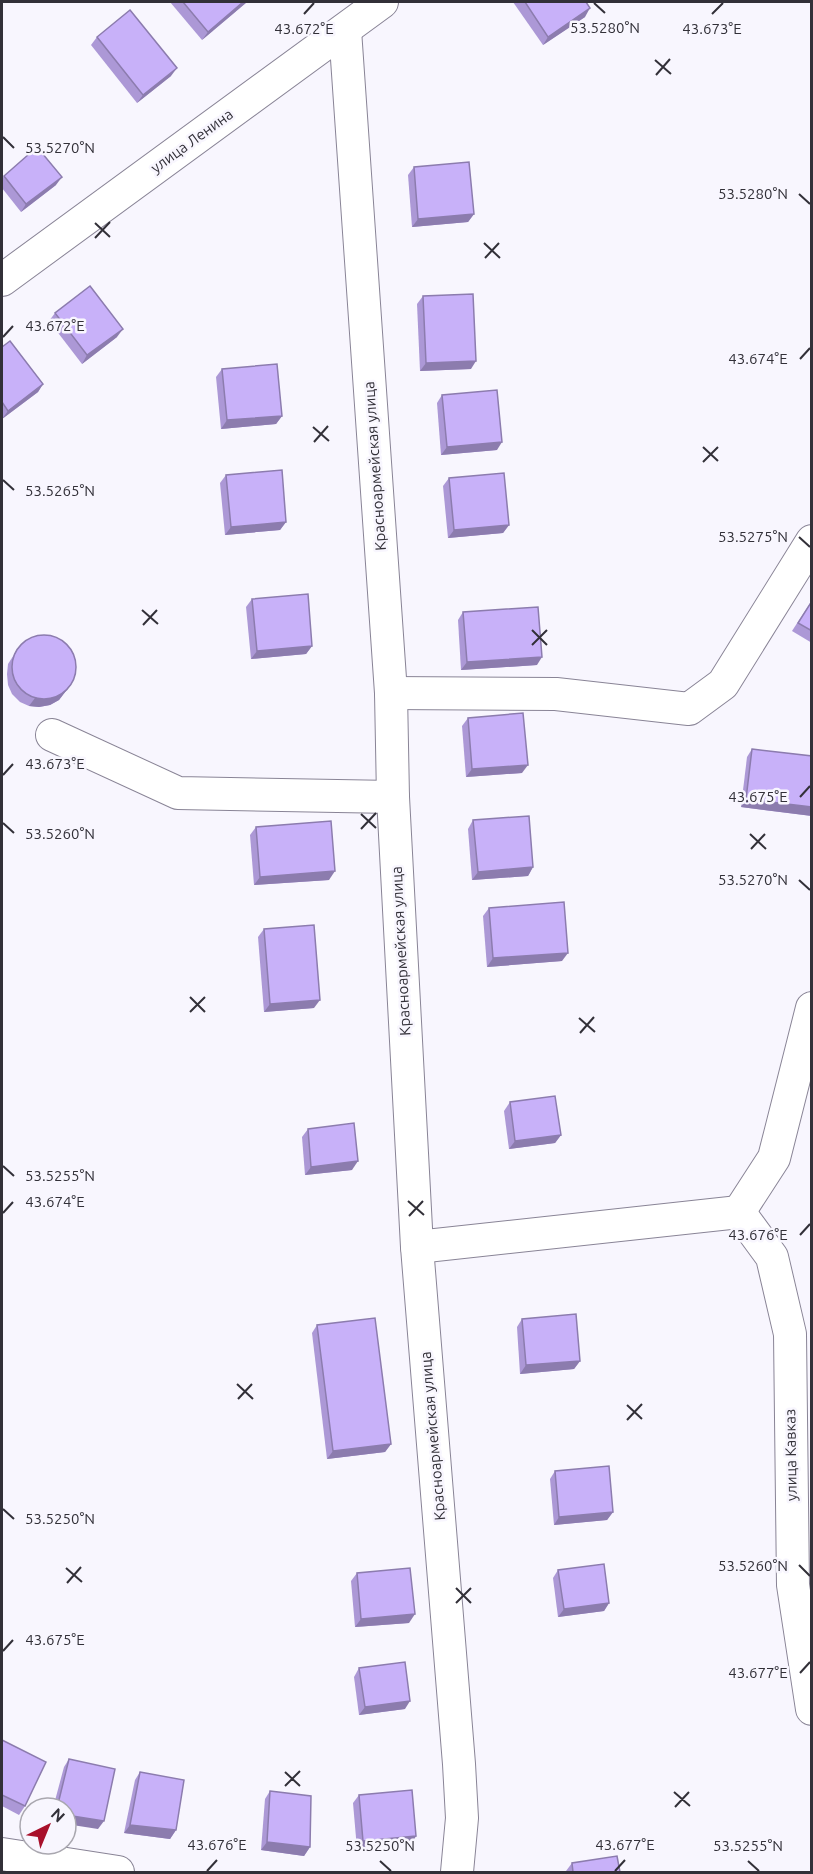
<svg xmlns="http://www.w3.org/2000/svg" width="813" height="1874" viewBox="0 0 813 1874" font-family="Ubuntu,sans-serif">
<rect width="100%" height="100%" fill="#f8f6fe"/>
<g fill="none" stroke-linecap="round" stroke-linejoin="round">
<defs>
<g id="minor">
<path d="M345 30 391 693 393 797 417 1247 459 1764 462 1818 457 1872"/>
<path d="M2 280 382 2"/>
<path d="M391 693 556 694 689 709 723 684 812 541"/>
<path d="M52 735 178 793 393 797"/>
<path d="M739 1212 774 1158 812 1008"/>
<path d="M417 1247 739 1212 772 1257 790 1334 793 1585 812 1709"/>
<path d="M2 1854 118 1872"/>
</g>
</defs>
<!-- minor casing -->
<use href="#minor" stroke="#898496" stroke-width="34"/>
<!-- minor -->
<use href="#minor" stroke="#fff" stroke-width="32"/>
</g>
<!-- wall -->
<g fill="#ac98d6">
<path d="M170 2H247L202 40Z"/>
<path d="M513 2H586L585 17 543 45Z"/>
<path d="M97 37 171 76 137 103 91 45Z"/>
<path d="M414 167 474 214 468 222 412 227 408 175Z"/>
<path d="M4 176 56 185 21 212 2 188V179Z"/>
<path d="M423 296 471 369 420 371 417 304Z"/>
<path d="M55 313 117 337 82 364 49 321Z"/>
<path d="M2 347 43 384 38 392 2 419Z"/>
<path d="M222 369 282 416 276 424 221 429 216 377Z"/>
<path d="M442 395 497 450 441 455 437 403Z"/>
<path d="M226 475 286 522 280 530 225 535 220 483Z"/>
<path d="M449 478 509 525 503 533 448 538 443 486Z"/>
<path d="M252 599 312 646 306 654 251 659 246 607Z"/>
<path d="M812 600V643L792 631Z"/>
<path d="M463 612 537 665 461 670 458 620Z"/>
<path d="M19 647 72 683 59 700 50 705 39 707 29 706 20 702 12 694 8 685 7 674 8 664Z"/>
<path d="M468 718 522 773 466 777 462 726Z"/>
<path d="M752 749 812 756V816L741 807 747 757Z"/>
<path d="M473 820 533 867 528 876 472 880 468 829Z"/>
<path d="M256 827 329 880 254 885 250 835Z"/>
<path d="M489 908 562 961 487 967 483 916Z"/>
<path d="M264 929 314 1008 264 1012 258 937Z"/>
<path d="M510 1102 561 1135 555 1143 509 1149 504 1111Z"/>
<path d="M308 1129 352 1170 305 1175 302 1137Z"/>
<path d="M522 1319 580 1361 574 1369 520 1374 517 1327Z"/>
<path d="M317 1325 391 1444 385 1452 327 1459 312 1333Z"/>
<path d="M555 1471 613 1512 607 1520 554 1525 550 1479Z"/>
<path d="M558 1570 609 1603 604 1611 558 1617 553 1578Z"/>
<path d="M357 1573 409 1623 355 1627 351 1581Z"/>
<path d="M359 1668 405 1709 359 1715 354 1677Z"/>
<path d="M2 1740 25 1806 19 1815 2 1806Z"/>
<path d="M69 1759 98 1829 66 1808H53L64 1767Z"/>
<path d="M140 1772 176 1830 170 1839 124 1833 135 1780Z"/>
<path d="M270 1791 310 1847 304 1856 261 1850 265 1799Z"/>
<path d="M359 1795 416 1836 411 1844 357 1849 353 1803Z"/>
<path d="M572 1863 620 1872H566V1871Z"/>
</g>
<!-- shaded-wall -->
<g fill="#8c7cae">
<path d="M243 2H247L202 40 208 32Z"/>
<path d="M590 8 585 17 543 45 548 37Z"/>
<path d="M177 68 171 76 137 103 143 95Z"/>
<path d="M62 177 56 185 21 212 26 204Z"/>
<path d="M474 214 468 222 412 227 418 219Z"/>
<path d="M123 329 117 337 82 364 87 355Z"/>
<path d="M476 361 471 369 420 371 426 363Z"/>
<path d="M43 384 38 392 2 419 8 411Z"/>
<path d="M282 416 276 424 221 429 227 420Z"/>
<path d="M502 442 497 450 441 455 447 447Z"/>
<path d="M286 522 280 530 225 535 231 527Z"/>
<path d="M509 525 503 533 448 538 454 530Z"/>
<path d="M312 646 306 654 251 659 257 651Z"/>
<path d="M542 657 537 665 461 670 467 662Z"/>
<path d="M72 683 59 700 50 705 39 707 29 706 35 698Z"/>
<path d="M528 765 522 773 466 777 472 769Z"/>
<path d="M746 799 812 807V816L741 807Z"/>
<path d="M533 867 528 876 472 880 478 872Z"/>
<path d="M335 871 329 880 254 885 260 877Z"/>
<path d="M568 953 562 961 487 967 493 958Z"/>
<path d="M320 1000 314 1008 264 1012 270 1004Z"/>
<path d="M561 1135 555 1143 509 1149 515 1141Z"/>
<path d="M358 1161 352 1170 305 1175 311 1167Z"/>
<path d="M580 1361 574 1369 520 1374 526 1365Z"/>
<path d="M391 1444 385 1452 327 1459 333 1451Z"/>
<path d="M613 1512 607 1520 554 1525 559 1517Z"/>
<path d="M609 1603 604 1611 558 1617 564 1609Z"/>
<path d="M415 1614 409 1623 355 1627 361 1619Z"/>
<path d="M410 1701 405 1709 359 1715 365 1707Z"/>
<path d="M66 1815 104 1821 98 1829 66 1824Z"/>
<path d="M130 1825 176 1830 170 1839 124 1833Z"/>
<path d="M416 1836 411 1844 357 1849 363 1841Z"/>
<path d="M267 1842 310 1847 304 1856 261 1850Z"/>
</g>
<!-- building -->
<g fill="#c8b1f9" stroke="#8c7cae" stroke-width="1.5">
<path d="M183 2H243L208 32Z"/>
<path d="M525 2H586L590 8 548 37Z"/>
<path d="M130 10 177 68 143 95 97 37Z"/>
<path d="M37 147 62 177 26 204 4 176Z"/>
<path d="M469 162 474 214 418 219 414 167Z"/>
<path d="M90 286 123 329 87 355 55 313Z"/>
<path d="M473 294 476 361 426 363 423 296Z"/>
<path d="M10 341 43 384 8 411 2 402V347Z"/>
<path d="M277 364 282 416 227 420 222 369Z"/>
<path d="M497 390 502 442 447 447 442 395Z"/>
<path d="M282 470 286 522 231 527 226 475Z"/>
<path d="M504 473 509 525 454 530 449 478Z"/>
<path d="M308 594 312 646 257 651 252 599Z"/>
<path d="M812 601V631L798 623Z"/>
<path d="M538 607 542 657 467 662 463 612Z"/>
<circle cx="44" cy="667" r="32"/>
<path d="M523 713 528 765 472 769 468 718Z"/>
<path d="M752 749 812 756V807L746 799Z"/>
<path d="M529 816 533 867 478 872 473 820Z"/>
<path d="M331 821 335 871 260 877 256 827Z"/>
<path d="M564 902 568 953 493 958 489 908Z"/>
<path d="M314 925 320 1000 270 1004 264 929Z"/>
<path d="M555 1096 561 1135 515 1141 510 1102Z"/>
<path d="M354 1123 358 1161 311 1167 308 1129Z"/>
<path d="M576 1314 580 1361 526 1365 522 1319Z"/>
<path d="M375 1318 391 1444 333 1451 317 1325Z"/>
<path d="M609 1466 613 1512 559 1517 555 1471Z"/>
<path d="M604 1564 609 1603 564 1609 558 1570Z"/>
<path d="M410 1568 415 1614 361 1619 357 1573Z"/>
<path d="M405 1662 410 1701 365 1707 359 1668Z"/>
<path d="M2 1740 46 1762 25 1806 2 1795Z"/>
<path d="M69 1759 115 1769 104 1821 66 1815V1808H57Z"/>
<path d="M140 1772 184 1780 176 1830 130 1825Z"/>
<path d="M412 1790 416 1836 363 1841 359 1795Z"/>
<path d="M270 1791 311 1796 310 1847 267 1842Z"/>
<path d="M617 1856 620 1872H573L572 1863Z"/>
</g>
<!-- ticks -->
<path fill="none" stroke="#323038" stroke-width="2" d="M594 3 605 13M304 14 314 3M712 14 723 3M655 60 671 74M656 75 670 59M3 137 14 148M799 194 810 204M95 223 110 237M95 238 110 222M484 243 500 258M485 258 499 243M3 337 13 326M800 359 810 348M313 427 329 441M314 442 328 426M703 447 718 461M703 462 718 447M3 480 14 490M799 537 810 547M142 610 158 624M143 625 157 610M532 630 547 645M532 645 547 630M3 775 13 764M800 797 810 786M361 814 376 828M3 823 14 833M361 829 376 813M750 834 766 849M751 849 765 834M799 880 810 890M190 997 205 1012M190 1012 205 997M579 1018 595 1032M580 1033 594 1017M3 1166 14 1176M408 1201 424 1215M3 1213 13 1202M409 1216 423 1201M800 1235 810 1224M237 1384 253 1399M238 1399 252 1384M627 1405 642 1419M627 1420 642 1404M3 1509 14 1519M799 1565 810 1576M66 1568 82 1582M67 1583 81 1567M456 1588 471 1603M456 1603 471 1588M3 1651 13 1640M800 1673 810 1662M285 1772 300 1786M285 1786 300 1771M674 1792 690 1806M675 1807 689 1792M380 1861 391 1871M748 1861 759 1871M207 1871 217 1860M615 1871 625 1860"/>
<g text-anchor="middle" stroke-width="5" stroke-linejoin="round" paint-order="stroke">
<!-- street labels -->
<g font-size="15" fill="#323038" stroke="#f8f6fe">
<text transform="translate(192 141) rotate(-36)" y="5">улица Ленина</text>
<text transform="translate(375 466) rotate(-94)" y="5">Красноармейская улица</text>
<text transform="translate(401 951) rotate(-93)" y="5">Красноармейская улица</text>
<text transform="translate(433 1436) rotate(-95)" y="5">Красноармейская улица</text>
<text transform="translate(791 1455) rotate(-91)" y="5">улица Кавказ</text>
</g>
</g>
<g font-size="15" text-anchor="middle" fill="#323038" stroke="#f8f6fe" stroke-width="5" stroke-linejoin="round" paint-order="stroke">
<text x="605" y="33">53.5280°N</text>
<text x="304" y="34">43.672°E</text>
<text x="712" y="34">43.673°E</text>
<text x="60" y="153">53.5270°N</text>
<text x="753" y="199">53.5280°N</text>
<text x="55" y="331">43.672°E</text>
<text x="758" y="364">43.674°E</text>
<text x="60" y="496">53.5265°N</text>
<text x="753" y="542">53.5275°N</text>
<text x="55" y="769">43.673°E</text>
<text x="758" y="802">43.675°E</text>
<text x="60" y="839">53.5260°N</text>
<text x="753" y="885">53.5270°N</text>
<text x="60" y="1181">53.5255°N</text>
<text x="55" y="1207">43.674°E</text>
<text x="758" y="1240">43.676°E</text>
<text x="60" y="1524">53.5250°N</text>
<text x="753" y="1571">53.5260°N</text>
<text x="55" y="1645">43.675°E</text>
<text x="758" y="1678">43.677°E</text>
<text x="217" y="1850">43.676°E</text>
<text x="625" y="1850">43.677°E</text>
<text x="380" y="1851">53.5250°N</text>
<text x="748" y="1851">53.5255°N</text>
</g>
<!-- border -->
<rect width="813" height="1874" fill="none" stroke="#323038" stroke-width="6"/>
<!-- north arrow -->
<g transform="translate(48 1826) rotate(43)"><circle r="28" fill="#f8f6fe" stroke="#a9a7af" stroke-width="1.5"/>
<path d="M0-4.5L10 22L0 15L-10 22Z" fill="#a8102b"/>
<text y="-9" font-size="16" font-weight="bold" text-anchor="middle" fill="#323038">N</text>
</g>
</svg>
